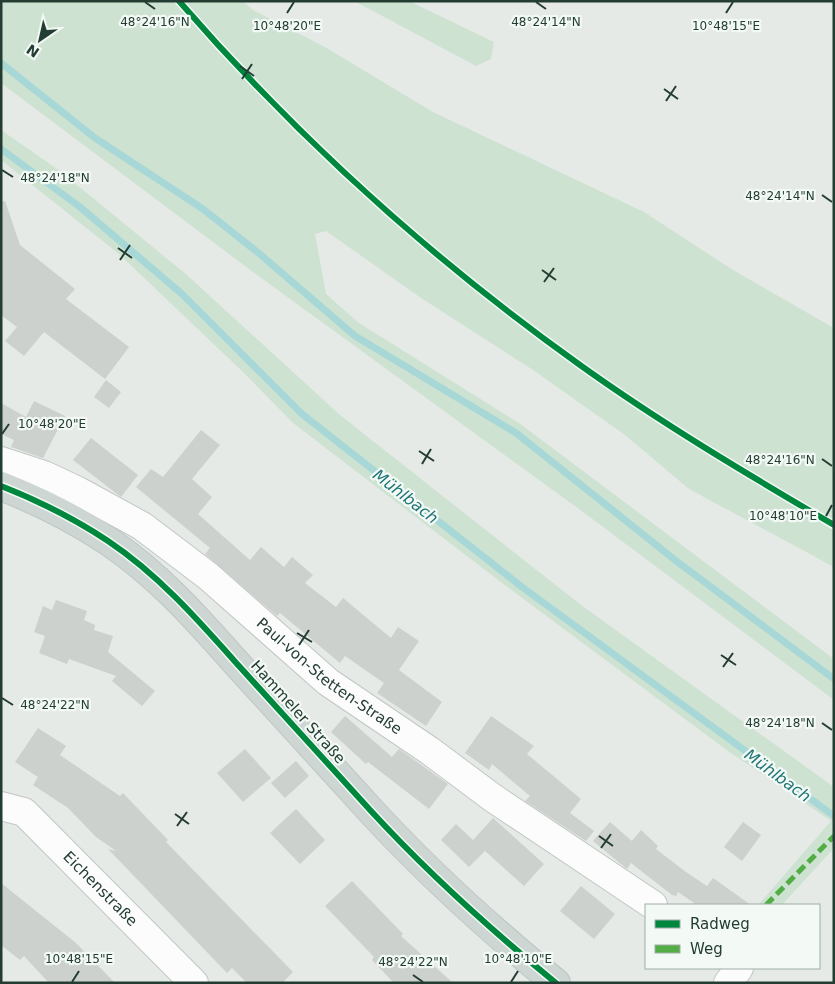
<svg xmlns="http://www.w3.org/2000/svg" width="835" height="984" viewBox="0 0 835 984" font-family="'DejaVu Sans',sans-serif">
<rect width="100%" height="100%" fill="#e5eae7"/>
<!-- green -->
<g fill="#cee2d2">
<path d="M1 1H243L253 10 325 47 433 112 644 212 733 270 834 328V567L689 489 625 435 533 370 421 298 326 231 315 234 326 294 359 323 519 423 834 659V700L583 512 253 272 1 83Z"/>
<path d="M354 1H409L494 42 491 59 476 66Z"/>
<path d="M1 130 60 171 187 275 340 415 581 605 834 787V848L782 905H758L831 821 728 751 506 586 293 423 245 374 119 254 1 160Z"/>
</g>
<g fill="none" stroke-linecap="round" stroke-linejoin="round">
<!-- stream -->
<g stroke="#a7d7d6" stroke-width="7">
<path d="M1 63 95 138 203 209 261 255 355 336 516 433 675 560 834 679"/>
<path d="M1 149 80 207 182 294 302 414 522 587 834 816"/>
</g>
</g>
<!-- building -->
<g fill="#ccd1ce">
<path d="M5 201 20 245 75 289 66 299 129 347 105 379 44 332 24 356 5 341 17 327 1 315V202Z"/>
<path d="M106 380 121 392 109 408 94 397Z"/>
<path d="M34 401 65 416 43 458 11 447 14 440 1 434V403L26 417Z"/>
<path d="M201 430 220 445 192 479 212 497 198 514 250 560 261 547 284 567 292 557 313 575 305 583 336 607 343 598 391 638 398 627 419 641 399 670 442 702 426 726 377 693 384 683 368 672 345 656 340 663 280 613 277 616 205 554 210 548 136 487 151 469 163 477Z"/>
<path d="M91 438 138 475 121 497 73 460Z"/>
<path d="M56 600 87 611 84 620 95 625 94 630 113 636 108 652 155 691 142 706 112 681 116 676 69 659 67 664 39 653 45 636 34 632 43 606 52 610Z"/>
<path d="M345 716 392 757 399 749 448 784 429 809 368 762 366 764 331 732Z"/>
<path d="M491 716 534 746 527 754 581 799 570 813 594 831 586 841 525 801 530 796 492 764 489 770 465 753Z"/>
<path d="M38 728 66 746 60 755 120 796 123 793 168 840 166 842 293 972 282 983H247L232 968 227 973 108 849 116 851 96 837 68 808 33 785 38 777 15 762Z"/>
<path d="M245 749 271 778 243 802 217 773Z"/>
<path d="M296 761 309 776 285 798 271 783Z"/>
<path d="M296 809 325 840 300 864 270 833Z"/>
<path d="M493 818 544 864 524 886 485 851 469 867 441 840 456 824 473 840Z"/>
<path d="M610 822 632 841 641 830 658 846 656 849 686 872 707 886 713 878 751 905H693L694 903 678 892 676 896 672 895 631 863 627 869 593 841Z"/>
<path d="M743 822 761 835 742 861 724 847Z"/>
<path d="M352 881 403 934 401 936 453 983H394L372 960 374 957 325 906Z"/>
<path d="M1 883 76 943 115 983H49L24 956 20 960 1 945Z"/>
<path d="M581 886 615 914 594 939 560 911Z"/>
</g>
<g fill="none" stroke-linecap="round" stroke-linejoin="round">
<defs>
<g id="minor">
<path id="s1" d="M1 461 44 475 78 491 142 526 208 576 328 682 430 751 493 798 653 905"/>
<path id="s2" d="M1 806 24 812 194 983"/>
<path d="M728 983 739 968"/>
</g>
<path id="major" d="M1 486C39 501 75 519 108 541 159 575 199 621 239 666 283 714 327 763 371 811 428 873 491 930 556 983"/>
</defs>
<!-- minor casing -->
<use href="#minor" stroke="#c2c7c4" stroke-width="30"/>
<!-- major casing -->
<use href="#major" stroke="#bdc6c2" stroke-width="30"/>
<!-- minor -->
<use href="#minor" stroke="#fbfcfb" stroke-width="28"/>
<!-- major -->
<use href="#major" stroke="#ced6d3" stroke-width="28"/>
<!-- quiet -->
<path stroke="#53ad45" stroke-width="5" stroke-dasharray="10 5" stroke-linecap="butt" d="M766 905 834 836"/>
<defs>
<g id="cycleway">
<path d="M179 1C297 137 433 260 580 365 661 423 747 474 834 525"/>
<path d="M1 486C39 501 75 519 108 541 159 575 199 621 239 666 283 714 327 763 371 811 428 873 491 930 556 983"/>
</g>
</defs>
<!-- cycleway casing -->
<use href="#cycleway" stroke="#f3f9f5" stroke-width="9"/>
<!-- cycleway -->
<use href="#cycleway" stroke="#00873e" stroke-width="6"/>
</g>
<!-- ticks -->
<path fill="none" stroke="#233d32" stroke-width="2" d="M145 2 155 9M536 2 546 9M287 13 294 2M726 13 733 2M240 66 254 76M242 79 252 64M664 89 678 99M666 101 676 86M2 170 13 177M822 195 832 202M118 248 132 258M120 260 130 245M542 270 556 280M544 282 554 268M2 434 9 424M419 451 434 461M822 459 832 466M422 464 431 449M826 516 832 505M297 633 312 642M299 645 309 630M721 655 736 665M723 667 733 653M2 698 13 705M822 723 832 730M175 814 189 824M177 826 187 812M599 836 613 846M601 848 611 834M413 975 423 982M72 982 79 971M511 982 518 971"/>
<g text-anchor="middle" stroke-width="4.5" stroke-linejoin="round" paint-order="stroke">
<!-- street labels -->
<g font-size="15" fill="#233d32" stroke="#f3f9f5">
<text dy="5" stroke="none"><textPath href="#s1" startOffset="396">Paul-von-Stetten-Straße</textPath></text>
<text transform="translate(298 712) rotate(48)" y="5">Hammeler Straße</text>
<text dy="5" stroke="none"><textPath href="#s2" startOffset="132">Eichenstraße</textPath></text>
</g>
<!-- water labels -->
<g font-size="16" font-style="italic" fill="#1f7577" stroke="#f3f9f5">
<text transform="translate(406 496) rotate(38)" y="6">Mühlbach</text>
<text transform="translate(778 775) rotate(36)" y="6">Mühlbach</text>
</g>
</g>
<g font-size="12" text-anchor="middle" fill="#233d32" stroke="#f3f9f5" stroke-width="4.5" stroke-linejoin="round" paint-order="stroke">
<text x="155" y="26">48°24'16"N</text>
<text x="546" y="26">48°24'14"N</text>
<text x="287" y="30">10°48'20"E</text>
<text x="726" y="30">10°48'15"E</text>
<text x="55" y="182">48°24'18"N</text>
<text x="780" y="200">48°24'14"N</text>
<text x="52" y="428">10°48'20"E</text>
<text x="780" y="464">48°24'16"N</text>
<text x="783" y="520">10°48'10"E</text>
<text x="55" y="709">48°24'22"N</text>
<text x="780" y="727">48°24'18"N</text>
<text x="79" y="963">10°48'15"E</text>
<text x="518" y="963">10°48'10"E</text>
<text x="413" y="966">48°24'22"N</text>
</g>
<!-- border -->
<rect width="835" height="984" fill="none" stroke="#233d32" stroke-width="5"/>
<!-- legend -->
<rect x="645" y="904" width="175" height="65" fill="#f3f9f5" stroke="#a0aea7"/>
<rect x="655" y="920" width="25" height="8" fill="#00873e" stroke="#a0aea7"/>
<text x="690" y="929" font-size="15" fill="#233d32">Radweg</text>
<rect x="655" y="945" width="25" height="8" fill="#53ad45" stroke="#a0aea7"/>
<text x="690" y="954" font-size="15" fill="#233d32">Weg</text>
<!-- north arrow -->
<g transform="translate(40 40) rotate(214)" stroke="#f3f9f5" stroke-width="4" paint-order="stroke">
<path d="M0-4L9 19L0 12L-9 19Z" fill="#233d32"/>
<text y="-8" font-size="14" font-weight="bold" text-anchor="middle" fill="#233d32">N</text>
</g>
</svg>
